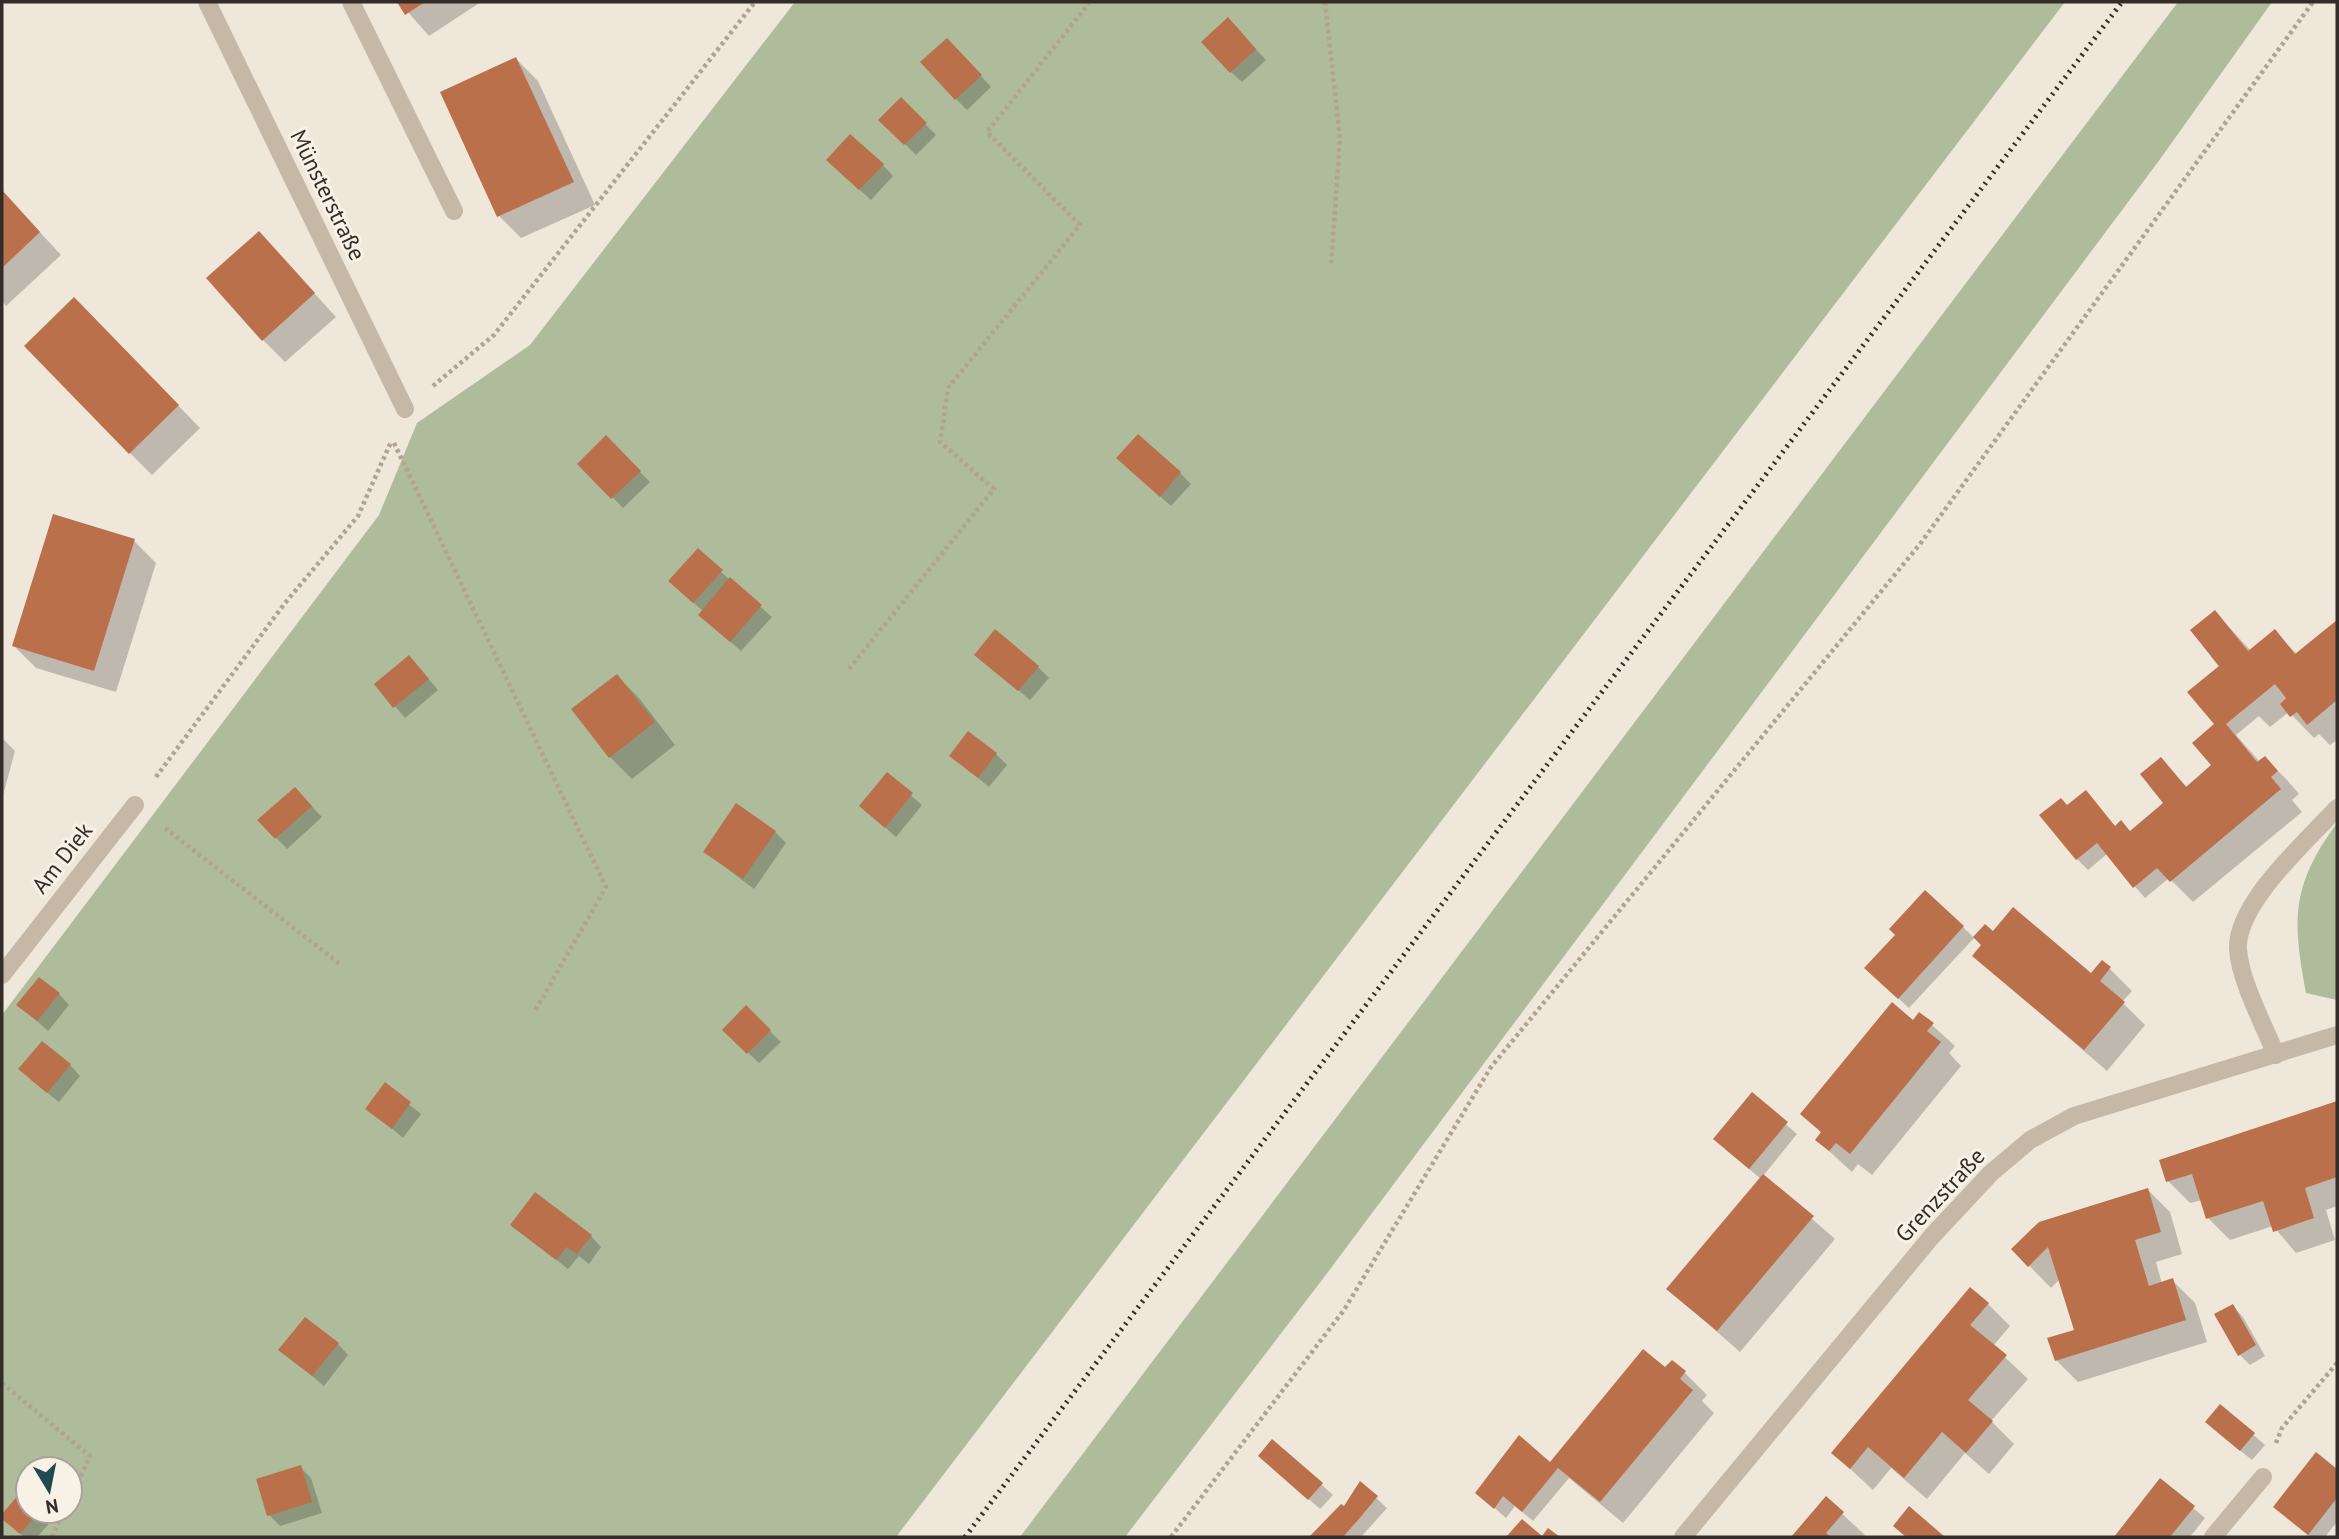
<svg xmlns="http://www.w3.org/2000/svg" width="2339" height="1539" viewBox="0 0 2339 1539" font-family="'PT Sans',sans-serif">
<rect width="100%" height="100%" fill="#efe7da"/>
<!-- green -->
<g fill="#aebc9b" fill-rule="evenodd">
<path d="M795 2H2065L896 1537H2V1015L379 515 417 423 530 345ZM28 1469H70V1511H28Z"/>
<path d="M2178 2H2272L2158 162 1322 1280 1125 1537H1020Z"/>
<path d="M2337 823V1000L2306 993C2292 919 2291 886 2337 823Z"/>
</g>
<!-- shadow -->
<g fill="#0003">
<path d="M399 2H481L429 36Z"/>
<path d="M1238 30 1266 60 1242 82 1231 72Z"/>
<path d="M958 51 991 87 967 110 956 99Z"/>
<path d="M516 59 538 81 595 205 521 238 499 216Z"/>
<path d="M901 100 936 135 916 155 881 120Z"/>
<path d="M883 165 893 176 871 200 839 171Z"/>
<path d="M2 191 61 255 6 306 2 301Z"/>
<path d="M259 233 336 317 285 362 263 340Z"/>
<path d="M96 321 200 428 152 475 130 453Z"/>
<path d="M606 438 650 482 623 508 580 464Z"/>
<path d="M1129 469 1180 473 1191 484 1171 506Z"/>
<path d="M134 541 156 563 116 692 36 668 14 646Z"/>
<path d="M721 572 772 617 741 651 711 625 703 611 681 592Z"/>
<path d="M2215 612 2251 651 2275 632 2297 654 2337 622V740L2330 745 2319 734 2314 738 2289 712 2270 727 2259 716 2236 735 2260 762 2265 758 2287 780 2299 794 2292 800 2302 812 2193 902 2169 878 2145 898 2107 854 2088 870 2077 859 2067 807 2131 833 2166 803 2161 760 2188 788 2213 766 2217 724 2231 683 2192 631Z"/>
<path d="M976 655 1038 667 1049 678 1030 700Z"/>
<path d="M419 668 438 690 405 718 376 684Z"/>
<path d="M617 676 639 698 675 745 632 779 610 757Z"/>
<path d="M2 738 15 751 2 799Z"/>
<path d="M996 754 1007 765 989 787 951 756Z"/>
<path d="M887 775 922 805 896 837 872 816Z"/>
<path d="M295 789 322 817 287 849 260 820Z"/>
<path d="M775 832 786 843 754 889 705 852Z"/>
<path d="M1963 927 1974 938 1909 1008 1877 979Z"/>
<path d="M1974 956 2091 975 2110 969 2132 991 2122 1002 2145 1025 2107 1071Z"/>
<path d="M59 994 69 1005 48 1031 19 1005Z"/>
<path d="M746 1008 781 1042 759 1063 724 1030Z"/>
<path d="M1920 1014 1955 1046 1949 1053 1961 1066 1872 1175 1858 1164 1852 1172 1817 1140 1822 1133 1802 1114Z"/>
<path d="M70 1065 80 1076 59 1102 31 1080Z"/>
<path d="M385 1085 421 1114 403 1138 368 1108Z"/>
<path d="M1752 1095 1797 1134 1763 1176 1835 1239 1740 1352 1668 1289 1761 1179 1726 1150Z"/>
<path d="M2337 1103V1206L2326 1210 2335 1240 2296 1253 2273 1226 2230 1240 2208 1218 2202 1200 2190 1203 2168 1181 2161 1161Z"/>
<path d="M2148 1190 2170 1212 2182 1254 2156 1262 2162 1284 2172 1280 2195 1303 2207 1342 2078 1382 2056 1360 2076 1331 2060 1279 2051 1288 2013 1249Z"/>
<path d="M512 1225 591 1236 601 1247 589 1264 579 1256 568 1269Z"/>
<path d="M1988 1304 2010 1326 1993 1346 2028 1379 1991 1421 2014 1444 1989 1474 1965 1453 1927 1499 1891 1468 1873 1490 1833 1453Z"/>
<path d="M2233 1306 2243 1317 2265 1356 2250 1365 2239 1354Z"/>
<path d="M338 1344 348 1355 324 1386 281 1350Z"/>
<path d="M1665 1369 1685 1373 1707 1395 1702 1401 1714 1413 1623 1523 1569 1478 1533 1521 1515 1506 1506 1518 1478 1493 1557 1469Z"/>
<path d="M2220 1406 2265 1445 2252 1460 2218 1433Z"/>
<path d="M1273 1441 1333 1495 1320 1509 1271 1466Z"/>
<path d="M2316 1455 2337 1472V1522L2325 1537H2310L2275 1507Z"/>
<path d="M300 1467 311 1478 322 1513 280 1526 269 1515Z"/>
<path d="M2160 1480 2205 1518 2190 1537H2116Z"/>
<path d="M1361 1484 1387 1508 1361 1537H1311L1341 1506 1345 1508Z"/>
<path d="M26 1489 28 1511H51L56 1516 37 1537H24L2 1516Z"/>
<path d="M1826 1499 1865 1535 1863 1537H1793Z"/>
</g>
<!-- building -->
<g fill="#bb704c">
<path d="M397 2H425L405 15Z"/>
<path d="M1228 17 1256 49 1230 73 1201 42Z"/>
<path d="M947 38 982 75 955 100 920 62Z"/>
<path d="M516 57 574 182 497 217 440 92Z"/>
<path d="M901 97 927 123 904 145 878 120Z"/>
<path d="M850 134 884 164 859 190 826 160Z"/>
<path d="M2 190 40 232 2 268Z"/>
<path d="M259 231 315 293 262 341 206 278Z"/>
<path d="M74 297 179 405 129 454 24 346Z"/>
<path d="M1138 434 1181 472 1160 497 1116 458Z"/>
<path d="M606 435 641 471 611 499 577 464Z"/>
<path d="M53 514 135 539 94 671 12 646Z"/>
<path d="M698 548 723 570 693 603 668 581Z"/>
<path d="M730 577 762 605 730 642 698 615Z"/>
<path d="M2215 610 2248 651 2275 629 2295 654 2337 620V700L2307 725 2297 712 2290 717 2280 704 2286 698 2275 684 2226 724 2257 762 2265 756 2278 771 2271 777 2281 789 2170 882 2157 868 2133 888 2097 843 2076 860 2039 815 2061 798 2067 805 2086 790 2115 826 2121 820 2130 831 2163 803 2140 774 2161 757 2186 787 2211 765 2192 743 2214 724 2187 692 2219 666 2190 630Z"/>
<path d="M995 629 1039 666 1018 691 974 655Z"/>
<path d="M409 655 429 679 393 708 374 684Z"/>
<path d="M617 674 655 722 609 758 571 709Z"/>
<path d="M968 731 997 753 978 778 949 756Z"/>
<path d="M887 772 913 793 885 828 859 806Z"/>
<path d="M295 787 312 806 275 839 257 820Z"/>
<path d="M736 803 776 831 743 879 703 852Z"/>
<path d="M1925 890 1964 926 1898 999 1864 968 1895 935 1889 929Z"/>
<path d="M2013 907 2091 973 2102 960 2111 967 2100 981 2125 1002 2084 1050 1972 956 1981 945 1973 937 1985 924 1993 931Z"/>
<path d="M39 977 60 993 37 1021 16 1005Z"/>
<path d="M1892 1002 1913 1020 1919 1012 1934 1023 1927 1031 1941 1042 1850 1154 1836 1143 1829 1151 1815 1140 1821 1132 1800 1114Z"/>
<path d="M746 1005 771 1030 747 1054 722 1030Z"/>
<path d="M42 1041 71 1064 47 1093 18 1069Z"/>
<path d="M385 1082 411 1102 392 1129 365 1109Z"/>
<path d="M1752 1092 1788 1122 1749 1169 1713 1139Z"/>
<path d="M2337 1101V1177L2305 1188 2314 1218 2273 1232 2263 1201 2206 1219 2192 1174 2166 1182 2159 1160Z"/>
<path d="M1763 1174 1814 1216 1717 1331 1666 1289Z"/>
<path d="M2148 1188 2161 1232 2135 1240 2149 1286 2173 1278 2186 1320 2055 1361 2047 1338 2074 1330 2048 1247 2028 1267 2011 1249 2039 1222Z"/>
<path d="M535 1192 592 1235 577 1254 567 1247 556 1260 510 1225Z"/>
<path d="M1970 1287 1989 1303 1970 1325 2007 1355 1968 1400 1993 1421 1966 1453 1942 1432 1904 1478 1868 1447 1850 1469 1831 1453Z"/>
<path d="M2233 1304 2256 1345 2238 1356 2214 1314Z"/>
<path d="M305 1317 339 1343 312 1376 278 1350Z"/>
<path d="M1643 1349 1665 1367 1672 1360 1686 1371 1680 1379 1693 1390 1600 1502 1558 1468 1522 1512 1503 1496 1494 1509 1475 1493 1519 1435 1550 1462Z"/>
<path d="M2220 1404 2255 1433 2240 1451 2205 1422Z"/>
<path d="M1272 1439 1323 1483 1308 1500 1258 1456Z"/>
<path d="M2316 1452 2337 1469V1498L2308 1535 2273 1507Z"/>
<path d="M301 1465 312 1502 267 1516 256 1479Z"/>
<path d="M2160 1478 2195 1506 2170 1537H2114Z"/>
<path d="M1360 1481 1378 1496 1358 1520 1343 1537H1309L1341 1504 1344 1506Z"/>
<path d="M26 1486 28 1511H40L20 1534 2 1519V1514Z"/>
<path d="M1826 1496 1844 1512 1826 1533 1831 1537H1791Z"/>
<path d="M1909 1506 1945 1537H1906L1893 1526Z"/>
<path d="M1522 1519 1542 1536 1548 1528 1560 1537H1506Z"/>
</g>
<g fill="none" stroke-linecap="round" stroke-linejoin="round">
<!-- path -->
<g stroke="#b1a291" stroke-width="4.5" stroke-dasharray="3.5 3.5" stroke-linecap="butt">
<path d="M1325 2 1340 138 1331 267"/>
<path d="M433 386 494 335 755 2"/>
<path d="M394 443 606 887 535 1011"/>
<path d="M849 669 994 489 940 442 948 388 1080 225 987 132 1090 2"/>
<path d="M156 777 285 603 358 516 391 442"/>
<path d="M165 828 340 964"/>
<path d="M2 1383 90 1456 70 1499"/>
<path d="M2276 1443 2282 1428 2337 1363"/>
<path d="M52 1537 64 1511"/>
<path d="M1171 1537 1344 1310 1491 1067 1920 544 2313 2"/>
</g>
<!-- minor -->
<g stroke="#c6b8a7" stroke-width="18">
<path d="M207 2 405 409"/>
<path d="M351 2 454 211"/>
<path d="M2 975 135 805"/>
<path d="M2276 1055C2264 1025 2240 981 2238 949 2236 903 2307 841 2337 808"/>
<path d="M1683 1537 1932 1236 1991 1173 2030 1140 2074 1116 2337 1035"/>
<path d="M2213 1537 2263 1477"/>
</g>
<!-- rail -->
<path stroke="#332c27" stroke-width="5" stroke-dasharray="2 5" stroke-linecap="butt" d="M965 1537 2122 2"/>
</g>
<g text-anchor="middle" stroke-width="6" stroke-linejoin="round" paint-order="stroke">
<!-- street labels -->
<g font-size="23" fill="#332c27" stroke="#f7f1e6">
<text transform="translate(328 195) rotate(64)" y="8">Münsterstraße</text>
<text transform="translate(62 858) rotate(-52)" y="8">Am Diek</text>
<text transform="translate(1940 1195) rotate(-47)" y="8">Grenzstraße</text>
</g>
</g>
<!-- border -->
<rect width="2339" height="1539" fill="none" stroke="#332c27" stroke-width="7"/>
<!-- north arrow -->
<g transform="translate(49 1490) rotate(170)"><circle r="33" fill="#f7f1e6" stroke="#a9a29a" stroke-width="2"/>
<path d="M0-5L12 26L0 18L-12 26Z" fill="#204950"/>
<text y="-10" font-size="19" font-weight="bold" text-anchor="middle" fill="#332c27">N</text>
</g>
</svg>
